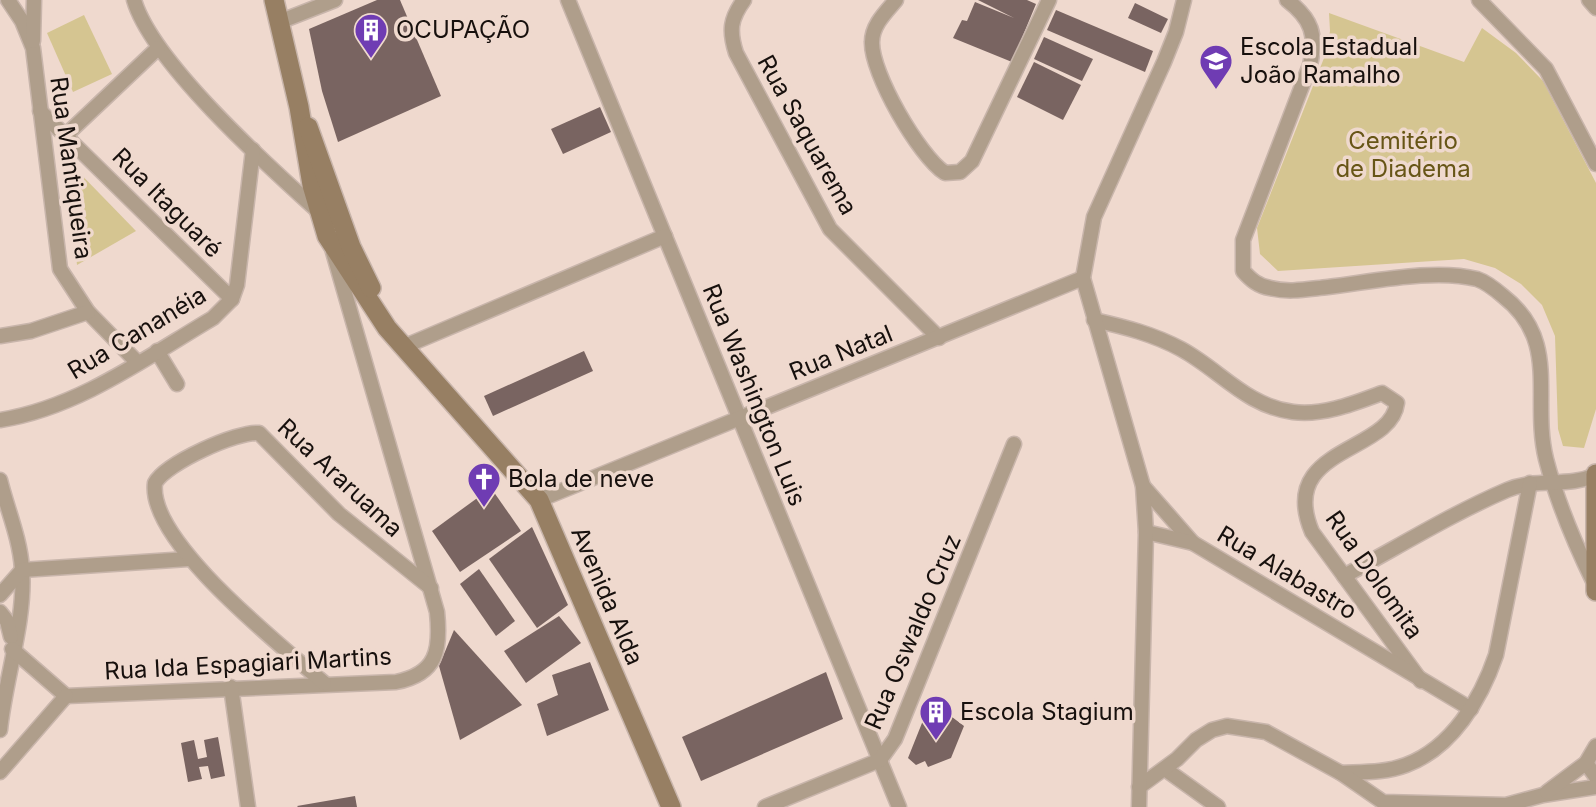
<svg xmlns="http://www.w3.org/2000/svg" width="1596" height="807" viewBox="0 0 1596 807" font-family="Inter,sans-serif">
<rect width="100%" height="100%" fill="#efd9ce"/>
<!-- green -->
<g fill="#d5c591">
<path d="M1329 13 1464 62 1482 28 1516 53 1543 81 1596 183V409L1584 448 1563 446 1558 429 1555 336 1542 305 1521 284 1495 268 1464 259 1278 271 1260 254 1257 228 1326 53 1330 31Z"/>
<path d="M84 15 112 74 73 92 47 33Z"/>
<path d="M66 159 136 231 77 265Z"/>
</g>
<!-- building -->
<g fill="#796461">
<path d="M377 0H400L441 96 338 142 322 91 309 29Z"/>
<path d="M978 0H1027L1036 4 1012 62 953 38 962 20 967 21 975 2 1014 18Z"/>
<path d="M1135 3 1168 19 1161 33 1128 18Z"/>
<path d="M1056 10 1153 51 1145 72 1047 30Z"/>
<path d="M1044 37 1093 59 1082 81 1034 59Z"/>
<path d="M1034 62 1081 85 1063 120 1017 97Z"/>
<path d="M600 107 611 132 563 154 551 129Z"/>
<path d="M584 351 593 371 493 416 484 396Z"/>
<path d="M491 488 521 531 460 572 432 531Z"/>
<path d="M532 527 568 605 537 628 489 559Z"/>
<path d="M479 569 515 621 496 636 460 584Z"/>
<path d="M559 616 581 643 526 683 504 651Z"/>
<path d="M454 630 522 705 460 740 439 666Z"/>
<path d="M590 662 609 710 547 736 537 704 558 695 552 675Z"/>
<path d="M826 672 843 719 701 781 682 737Z"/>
<path d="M940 710 952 714V717L964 726 951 758 928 767 925 761 916 765 908 758 922 723 929 715Z"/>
<path d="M218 737 225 776 211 779 208 766 199 767 202 779 188 782 181 743 194 740 198 759 207 757 204 740Z"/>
<path d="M355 796 357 807H298L297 806Z"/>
</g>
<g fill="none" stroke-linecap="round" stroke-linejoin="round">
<defs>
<g id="street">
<path d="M8 0 22 21 33 48 60 269 88 312 137 362"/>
<path d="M134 0C152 62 268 166 319 212"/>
<path d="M568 0 899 807"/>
<path d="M744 0C730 19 729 31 736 53L830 229 939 338"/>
<path d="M896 0C886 12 872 25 872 42 871 73 919 156 945 173L960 172 972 161 1049 0"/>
<path d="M1287 0C1312 19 1317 35 1310 65L1243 240V271C1251 280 1258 286 1270 288 1289 293 1308 289 1328 287 1372 282 1434 268 1477 279 1486 282 1496 290 1503 296 1561 341 1531 398 1546 459 1557 502 1575 544 1594 583"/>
<path d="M1479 0 1546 69 1596 164"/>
<path d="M1589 0 1596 8"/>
<path d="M279 22 335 0"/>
<path d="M33 41 34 0"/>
<path d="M40 111 232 299"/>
<path d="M66 135 158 48"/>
<path d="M1094 320C1125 327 1153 334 1181 349 1220 370 1246 406 1293 412 1323 416 1355 403 1382 393L1397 403C1391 454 1276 446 1312 532L1421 681"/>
<path d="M0 336 31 331 88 312"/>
<path d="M403 347 665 236"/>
<path d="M157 351 177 384"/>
<path d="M0 420C78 408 147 357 213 318L232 299 237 285 253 150"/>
<path d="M0 480C7 509 20 538 22 569 26 620 5 679 0 730"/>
<path d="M1143 486 1193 543"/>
<path d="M539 500 1083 278"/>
<path d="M1146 532 1193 543 1471 709"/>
<path d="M1344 576C1398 547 1451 514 1507 490 1537 477 1567 488 1596 475"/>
<path d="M0 595 22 570 188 559"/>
<path d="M0 612 7 621 11 637"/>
<path d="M12 649 66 696 396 682C437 674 441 650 437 612L333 252"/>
<path d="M324 683C282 646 147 541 155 483 166 463 237 431 259 433L339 514 431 588"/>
<path d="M231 687 248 807"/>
<path d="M1586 763 1596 777"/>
<path d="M1165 769 1218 807"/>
<path d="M0 772 66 696"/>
<path d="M1341 773C1363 772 1385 773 1406 765 1452 748 1481 699 1496 655L1530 483"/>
<path d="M1139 787 1177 759 1196 740 1212 730 1227 726 1266 732 1341 773 1383 802 1506 805 1543 795 1596 787"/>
<path d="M1547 792 1586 763 1596 746"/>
<path d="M765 807 880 760 895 739 1014 444"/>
<path d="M1139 807 1146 532 1143 486 1083 278 1094 217 1164 62 1176 32 1184 0"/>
</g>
<g id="secondary">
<path d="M274 0 299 107 312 185 327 236 387 328 539 500 671 807"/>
<path d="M308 127 351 247 371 288"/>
<path d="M1596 474V591"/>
</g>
</defs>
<!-- street casing -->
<use href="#street" stroke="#c8b5ab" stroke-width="17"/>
<!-- secondary casing -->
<use href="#secondary" stroke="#c8b5ab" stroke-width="22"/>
<!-- street -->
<use href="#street" stroke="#af9e8b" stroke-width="14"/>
<!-- secondary -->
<use href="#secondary" stroke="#977f63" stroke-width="19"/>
</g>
<!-- icons -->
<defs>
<symbol id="building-pin" viewBox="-11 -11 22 30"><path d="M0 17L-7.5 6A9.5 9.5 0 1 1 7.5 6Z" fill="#6f3cb3" stroke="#efd9ce"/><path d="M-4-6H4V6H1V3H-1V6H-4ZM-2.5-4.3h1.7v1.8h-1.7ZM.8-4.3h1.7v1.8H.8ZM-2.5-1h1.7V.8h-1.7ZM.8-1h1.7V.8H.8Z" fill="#fff"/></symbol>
<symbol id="school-pin" viewBox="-11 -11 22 30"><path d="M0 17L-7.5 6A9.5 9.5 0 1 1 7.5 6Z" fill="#6f3cb3" stroke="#efd9ce"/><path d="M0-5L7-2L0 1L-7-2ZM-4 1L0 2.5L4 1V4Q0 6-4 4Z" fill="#fff"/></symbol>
<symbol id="church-pin" viewBox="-11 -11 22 30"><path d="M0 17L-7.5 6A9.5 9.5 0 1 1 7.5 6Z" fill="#6f3cb3" stroke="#efd9ce"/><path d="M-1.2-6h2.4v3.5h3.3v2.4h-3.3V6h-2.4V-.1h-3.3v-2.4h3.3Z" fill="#fff"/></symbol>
</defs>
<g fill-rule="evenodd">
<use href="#building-pin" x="352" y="11" width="38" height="52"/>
<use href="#school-pin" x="1197" y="42" width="38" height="52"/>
<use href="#church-pin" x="465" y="460" width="38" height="52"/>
<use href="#building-pin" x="917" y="693" width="38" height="52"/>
</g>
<g text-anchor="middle" stroke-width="7" stroke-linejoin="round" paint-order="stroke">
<!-- poi labels -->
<g font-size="24" fill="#17100d" stroke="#efd9ce" text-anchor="start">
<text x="396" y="38">OCUPAÇÃO</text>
<text x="1240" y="55">Escola Estadual<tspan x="1240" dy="28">João Ramalho</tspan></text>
<text x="508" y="487">Bola de neve</text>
<text x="960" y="720">Escola Stagium</text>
</g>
<!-- street labels -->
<g font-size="24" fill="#17100d" stroke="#efd9ce">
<text transform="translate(807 135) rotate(61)" y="8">Rua Saquarema</text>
<text transform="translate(71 168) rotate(82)" y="8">Rua Mantiqueira</text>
<text transform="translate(167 203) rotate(45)" y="8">Rua Itaguaré</text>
<text transform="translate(137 333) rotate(-31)" y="8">Rua Cananéia</text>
<text transform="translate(841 353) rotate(-22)" y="8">Rua Natal</text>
<text transform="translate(754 395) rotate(68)" y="8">Rua Washington Luis</text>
<text transform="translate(340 478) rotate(43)" y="8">Rua Araruama</text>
<text transform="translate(1287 573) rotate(31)" y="8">Rua Alabastro</text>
<text transform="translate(1374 575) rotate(55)" y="8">Rua Dolomita</text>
<text transform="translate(607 596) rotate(67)" y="8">Avenida Alda</text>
<text transform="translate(913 632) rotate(-67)" y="8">Rua Oswaldo Cruz</text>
<text transform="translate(248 664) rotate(-3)" y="8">Rua Ida Espagiari Martins</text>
</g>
<!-- park labels -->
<g font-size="24" fill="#675516" stroke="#efd9ce">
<text x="1403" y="149">Cemitério<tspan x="1403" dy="28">de Diadema</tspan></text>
</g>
</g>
</svg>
